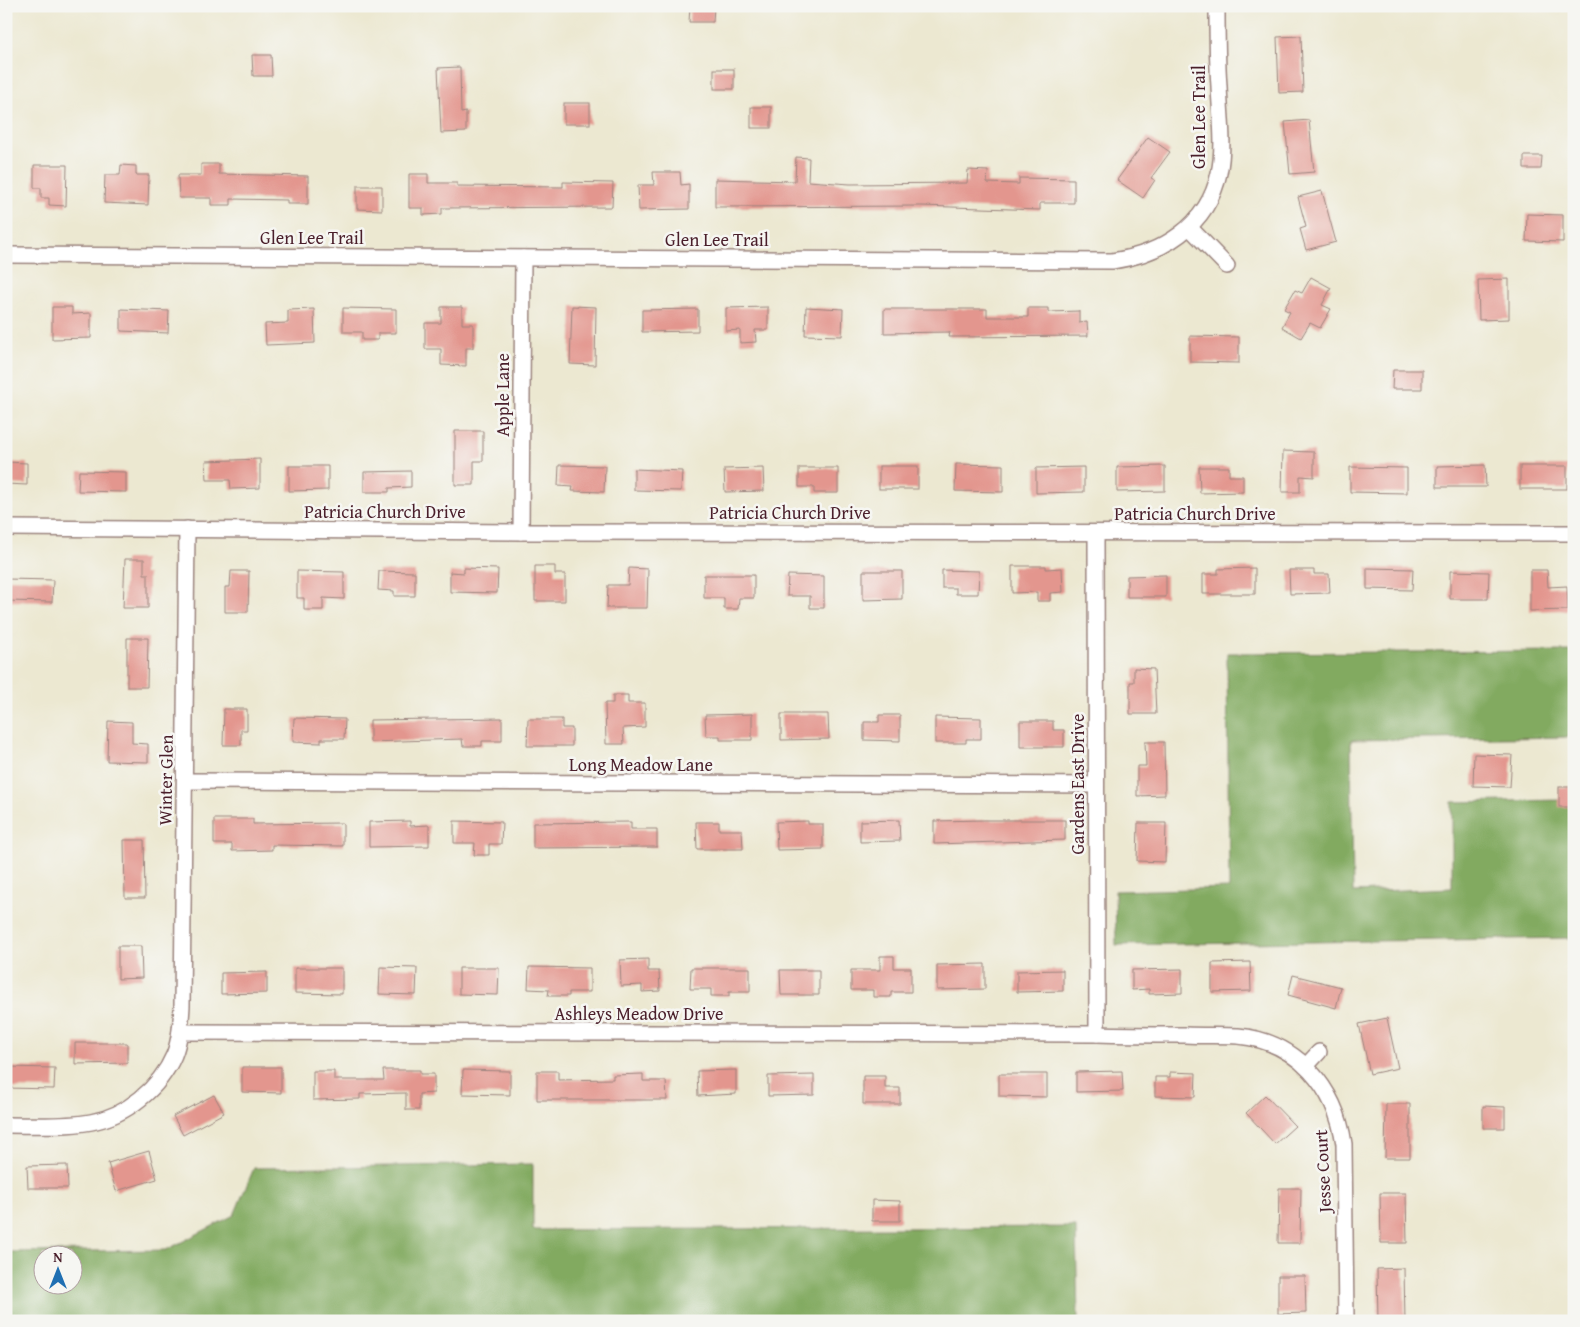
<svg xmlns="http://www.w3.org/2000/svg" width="1580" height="1327" viewBox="0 0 1580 1327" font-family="'Gentium Book Plus',serif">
<rect width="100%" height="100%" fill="#f6f6f2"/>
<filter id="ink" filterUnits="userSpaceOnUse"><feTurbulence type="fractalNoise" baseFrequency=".02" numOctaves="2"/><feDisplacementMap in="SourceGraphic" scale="10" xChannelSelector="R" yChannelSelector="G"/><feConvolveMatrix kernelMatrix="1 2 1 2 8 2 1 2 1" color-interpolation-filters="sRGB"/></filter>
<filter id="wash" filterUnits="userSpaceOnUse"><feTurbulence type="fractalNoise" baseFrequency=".0096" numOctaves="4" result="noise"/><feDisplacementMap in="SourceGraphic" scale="20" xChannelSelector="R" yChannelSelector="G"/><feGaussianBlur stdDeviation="1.12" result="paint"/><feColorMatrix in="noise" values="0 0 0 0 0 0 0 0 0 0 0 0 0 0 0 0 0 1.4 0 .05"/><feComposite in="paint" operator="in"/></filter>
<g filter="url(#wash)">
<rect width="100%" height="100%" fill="#ece8d1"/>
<!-- forest -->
<g fill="#82aa60" stroke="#666446" fill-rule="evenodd">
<path d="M1574 651V737L1351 740 1353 892 1452 888V802L1562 800 1574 815V938L1116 945 1115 891 1229 888 1227 653Z"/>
<path d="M533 1164V1230L1076 1227 1078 1321H6V1252L166 1250 234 1215 254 1168ZM42 1254H72V1284H42Z"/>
</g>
<g id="blocks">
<!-- building -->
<g fill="#e3968e">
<path d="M690 6H714L713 22H689Z"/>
<path d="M1301 36 1303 92 1279 93 1277 37Z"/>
<path d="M252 55H271L272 76H253Z"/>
<path d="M460 67 461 113 466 112V132L441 133 438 68Z"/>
<rect x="714" y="69" width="20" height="20"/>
<rect x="564" y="103" width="26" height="21"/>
<rect x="751" y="107" width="20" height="21"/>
<path d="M1309 120 1314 172 1290 174 1285 122Z"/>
<path d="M1148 137 1170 152 1151 178 1155 180 1143 198 1117 180Z"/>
<path d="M1524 156H1542L1541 169H1524Z"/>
<path d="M796 157 809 158 808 181 850 184 967 183 968 170 988 171 987 183 1019 184V178L1074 179V203H1040V210L922 206 715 207V179L795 181Z"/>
<path d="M201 164H219V174L308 176V204H287V200L231 199V205H211V198H179L178 175H201Z"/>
<path d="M34 165H67L66 206 49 205V198H41V188H34Z"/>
<path d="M121 165 136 166V175H149L148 205 104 203 105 175H120Z"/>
<path d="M653 172H680L681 185 689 184V209L639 210 638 185H654Z"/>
<path d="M409 174H428V183H457V186L563 187V182L613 183 612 207 442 208V214L423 215V208H409Z"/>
<path d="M357 186H382V210L357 209Z"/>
<path d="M1322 191 1336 242 1306 250 1300 229 1306 227 1298 197Z"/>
<path d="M1527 214 1563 215V242L1526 241Z"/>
<path d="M1311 277 1331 288 1322 305 1331 309 1320 328 1310 323 1301 338 1282 327 1290 312 1284 309 1295 290 1302 293Z"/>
<path d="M1509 279V319L1479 320 1478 280Z"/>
<path d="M572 306 596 307 595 365 570 364Z"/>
<path d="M52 307H72V314L91 313V338L52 339Z"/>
<path d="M441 307H462V324H473V348H466V366L441 365V349H425V323H441Z"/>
<path d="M768 307V330H755L756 342 740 343V330L726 331V308Z"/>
<path d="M806 307 843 309 842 336 805 335Z"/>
<path d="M343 308 396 309V333H378V340H362V332H343Z"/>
<path d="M1028 308H1048V312L1079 311V323L1087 322 1088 336 949 337 950 332 884 333V309H987V317H1028Z"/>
<path d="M121 309 169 311 168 333 121 331Z"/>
<path d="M314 309 315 343 266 345 265 324 288 323V310Z"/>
<path d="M698 309V331L642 332V310Z"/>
<path d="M1190 336 1239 337V363L1190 362Z"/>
<path d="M1393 370H1422V389H1392Z"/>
<path d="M455 431H483V461H474V485H455Z"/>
<path d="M1283 451 1314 452V477L1300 476V492H1282Z"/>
<path d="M260 459V488L231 489 230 480H207L206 461Z"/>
<path d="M6 462 27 463V485L6 484Z"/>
<path d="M956 464 1003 465V492L955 491Z"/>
<path d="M559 465 605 466 604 492 572 491 573 487 558 486Z"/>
<path d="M1485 465 1486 487H1437V466Z"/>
<path d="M289 466H328V490L289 491Z"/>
<rect x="879" y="466" width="39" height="23"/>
<path d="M1165 466V491L1117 492V467Z"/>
<rect x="1520" y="466" width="47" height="23"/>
<path d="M1084 467V492L1036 493V468Z"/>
<path d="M1199 467H1229V476H1243V492L1200 493Z"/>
<path d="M1350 467 1407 468V493L1350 492Z"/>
<path d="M763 468 764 491 725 492 724 469Z"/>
<path d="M799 468H838V493H814V487H799Z"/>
<path d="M634 469 682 471 681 491 634 490Z"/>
<path d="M79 471 126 472V492L78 491Z"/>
<path d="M411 471V487L389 488V492H364V472Z"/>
<path d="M125 559H144V574H148V608H123Z"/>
<path d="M535 566H555V574H565V601H535Z"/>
<path d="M1012 566H1046V569L1062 568 1063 592 1050 593V601H1037V592L1012 593Z"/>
<path d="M464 568 498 569 497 593 450 592V572L464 573Z"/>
<path d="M629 568 648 569 647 608H607L608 585H628Z"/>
<path d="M1255 568V594H1203V574H1218V569Z"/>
<path d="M1367 568 1413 569 1412 590 1367 589Z"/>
<path d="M942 570 979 571 978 594H956V588H942Z"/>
<path d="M1289 570H1314V574H1329L1330 593 1290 594Z"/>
<path d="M1530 570H1547L1548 587 1567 586 1568 610 1530 611Z"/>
<path d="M231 571H249L248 612H225V587H230Z"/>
<path d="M297 571 344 572V599L323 598V610H304V598H297Z"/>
<path d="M379 571 415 572V596H394V591L378 590Z"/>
<path d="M863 571H902V599L863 600Z"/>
<path d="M1450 571 1489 572 1488 599H1450Z"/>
<path d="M704 575H754V598H739L738 609H724V598H704Z"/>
<path d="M788 575 824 576V608H810V596H787Z"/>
<path d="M1166 575V597H1127V576Z"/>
<path d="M6 579 53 580 52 602 6 601Z"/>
<path d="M127 638H148L147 687H127Z"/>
<path d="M1134 668 1154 669 1156 714H1130V682H1134Z"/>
<path d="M613 695H628V703H645V727L623 728 624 744H606L605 703H613Z"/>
<path d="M224 709H247V730H241V745H223Z"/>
<path d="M752 714V740H720V736H706L705 715Z"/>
<path d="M781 714H828L829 739 781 740Z"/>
<path d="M879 715H900V741L864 740V722H879Z"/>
<path d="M935 717 981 718V739H966V743H935Z"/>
<path d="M294 718 345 719 344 739H321V743L293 742Z"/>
<path d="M502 718V741H482V746H463L462 739 370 742V720Z"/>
<path d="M528 719H562V728H572V746H527Z"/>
<path d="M108 721 132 722V743L148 744V762L107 761Z"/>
<path d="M1020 721H1053V730H1064V747H1020Z"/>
<path d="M1145 742H1164L1165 795 1137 796V766H1146Z"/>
<path d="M1474 754 1512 755 1510 787 1473 786Z"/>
<rect x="1559" y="787" width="15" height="20"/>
<path d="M214 819H253V824L343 823V846L272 845V850L232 851V844H214Z"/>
<path d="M899 820 900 841 860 842V821Z"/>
<path d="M984 820H1065V840L934 844V821Z"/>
<path d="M410 821V826L429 825V846L369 847V822Z"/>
<path d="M454 821 502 822 501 844H489V855H474L475 843H454Z"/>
<path d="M808 821V824H823V849L777 850 776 822Z"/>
<path d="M631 822V829H657V847L533 848V823Z"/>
<path d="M696 822H719V830H742L743 849H697Z"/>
<path d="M1138 823H1166L1165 862 1137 861Z"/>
<path d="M124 840H144L145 898H125Z"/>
<path d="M118 946H141L142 978 118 979Z"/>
<path d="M880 956H894V968H911V992H891V997H873V990H851V970H880Z"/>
<path d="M648 959V971H659L660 991 642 992V985L621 986 620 960Z"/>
<path d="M1250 962 1251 991 1212 992V963Z"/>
<path d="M985 964V989L937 990V965Z"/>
<path d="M380 967 417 968 416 995 379 994Z"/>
<path d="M529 967 590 968V992H569V996H548L549 990 528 989Z"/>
<path d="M295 968H342V994L295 993Z"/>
<path d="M459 968H499L498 995 459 994Z"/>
<path d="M691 968H750V992H729V996H711V989H690Z"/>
<path d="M1182 969V993L1149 994V989L1132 990V970Z"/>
<path d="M780 970H819V995H781Z"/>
<path d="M1063 970V991L1017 992V971Z"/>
<path d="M267 972V993L221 994V973Z"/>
<path d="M1293 975 1341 987 1336 1008 1288 995Z"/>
<path d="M1387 1018 1398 1068 1370 1074 1359 1024Z"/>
<path d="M75 1043H127V1063L75 1064Z"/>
<path d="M6 1067 55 1068 54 1089 6 1088Z"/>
<path d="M242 1067H281V1093L242 1092Z"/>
<path d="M383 1070H420V1074H434V1093L419 1094V1110H406V1093L360 1094V1099L313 1100V1071H334V1080H384Z"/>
<path d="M463 1070 510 1071V1095L462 1094Z"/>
<path d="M736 1070V1094L698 1096 697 1071Z"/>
<path d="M537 1071H558V1080L613 1079V1075L643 1074V1081H666L667 1100H537Z"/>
<path d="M1122 1071 1123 1091 1076 1092V1072Z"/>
<path d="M1170 1072 1196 1073 1195 1097 1155 1096V1077H1170Z"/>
<path d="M999 1074H1047V1097L999 1096Z"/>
<path d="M814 1075V1095L768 1096V1076Z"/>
<path d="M863 1076H885V1088H900V1104H863Z"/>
<path d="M214 1095 224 1113 183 1135 173 1116Z"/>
<path d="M1265 1095 1295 1126 1275 1144 1246 1113Z"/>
<path d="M1386 1104H1410V1158H1385Z"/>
<path d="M1483 1106 1505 1107V1128H1483Z"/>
<path d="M149 1151 157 1179 116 1191 108 1163Z"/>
<path d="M67 1165 68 1188H28L27 1166Z"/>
<path d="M1279 1188H1301L1300 1243H1278Z"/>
<path d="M1380 1193H1406L1407 1243H1381Z"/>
<path d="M872 1200 900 1201V1221H872Z"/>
<path d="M1404 1268 1405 1321H1378L1377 1269Z"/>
<path d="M1278 1276H1305L1306 1313 1278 1314Z"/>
</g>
</g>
</g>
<g filter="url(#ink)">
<use href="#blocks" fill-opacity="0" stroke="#9b847e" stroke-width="1"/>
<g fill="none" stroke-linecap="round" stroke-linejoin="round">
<defs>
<g id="street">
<path d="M1190 228 1227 266"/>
<path d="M6 255 1112 261C1162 254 1208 226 1219 173 1225 146 1220 114 1219 86 1217 59 1217 33 1217 6"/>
<path d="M6 528 521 532 1574 533"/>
<path d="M521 532 523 258"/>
<path d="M1096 533 1097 1034"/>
<path d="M185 781 1096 785"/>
<path d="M180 1032 1097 1034C1126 1035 1156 1035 1185 1035 1203 1036 1221 1035 1238 1036 1297 1041 1336 1088 1344 1144L1346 1321"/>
<path d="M1306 1066 1319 1052"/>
<path d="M6 1125C34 1125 63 1127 91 1122 126 1116 160 1088 174 1055 180 1040 181 1022 182 1006L187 529"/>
</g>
</defs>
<!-- street casing -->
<use href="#street" stroke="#9b847e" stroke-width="18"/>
<!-- street -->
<use href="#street" stroke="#fff" stroke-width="15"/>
</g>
</g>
<g text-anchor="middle" stroke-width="5" stroke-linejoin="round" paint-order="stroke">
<!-- street labels -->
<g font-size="18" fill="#4a1f2b" stroke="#f6f6f2">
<text transform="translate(1199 117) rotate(-90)" y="6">Glen Lee Trail</text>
<text x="312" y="244">Glen Lee Trail</text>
<text x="717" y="246">Glen Lee Trail</text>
<text transform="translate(503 395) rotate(-90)" y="6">Apple Lane</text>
<text x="385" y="518">Patricia Church Drive</text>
<text x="790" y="519">Patricia Church Drive</text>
<text x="1195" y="520">Patricia Church Drive</text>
<text x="641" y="771">Long Meadow Lane</text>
<text transform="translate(166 780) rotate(-89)" y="6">Winter Glen</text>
<text transform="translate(1078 784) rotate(-90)" y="6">Gardens East Drive</text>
<text x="639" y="1020">Ashleys Meadow Drive</text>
<text transform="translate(1323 1171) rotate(-93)" y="6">Jesse Court</text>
</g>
</g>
<!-- margin -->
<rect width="1580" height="1327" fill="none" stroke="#f6f6f2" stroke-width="25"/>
<!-- north arrow -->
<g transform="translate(58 1270)"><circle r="24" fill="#f6f6f2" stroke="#b1a0a2"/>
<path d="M0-4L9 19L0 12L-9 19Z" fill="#1f6fb2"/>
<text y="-8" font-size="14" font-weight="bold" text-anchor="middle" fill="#4a1f2b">N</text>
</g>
</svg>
